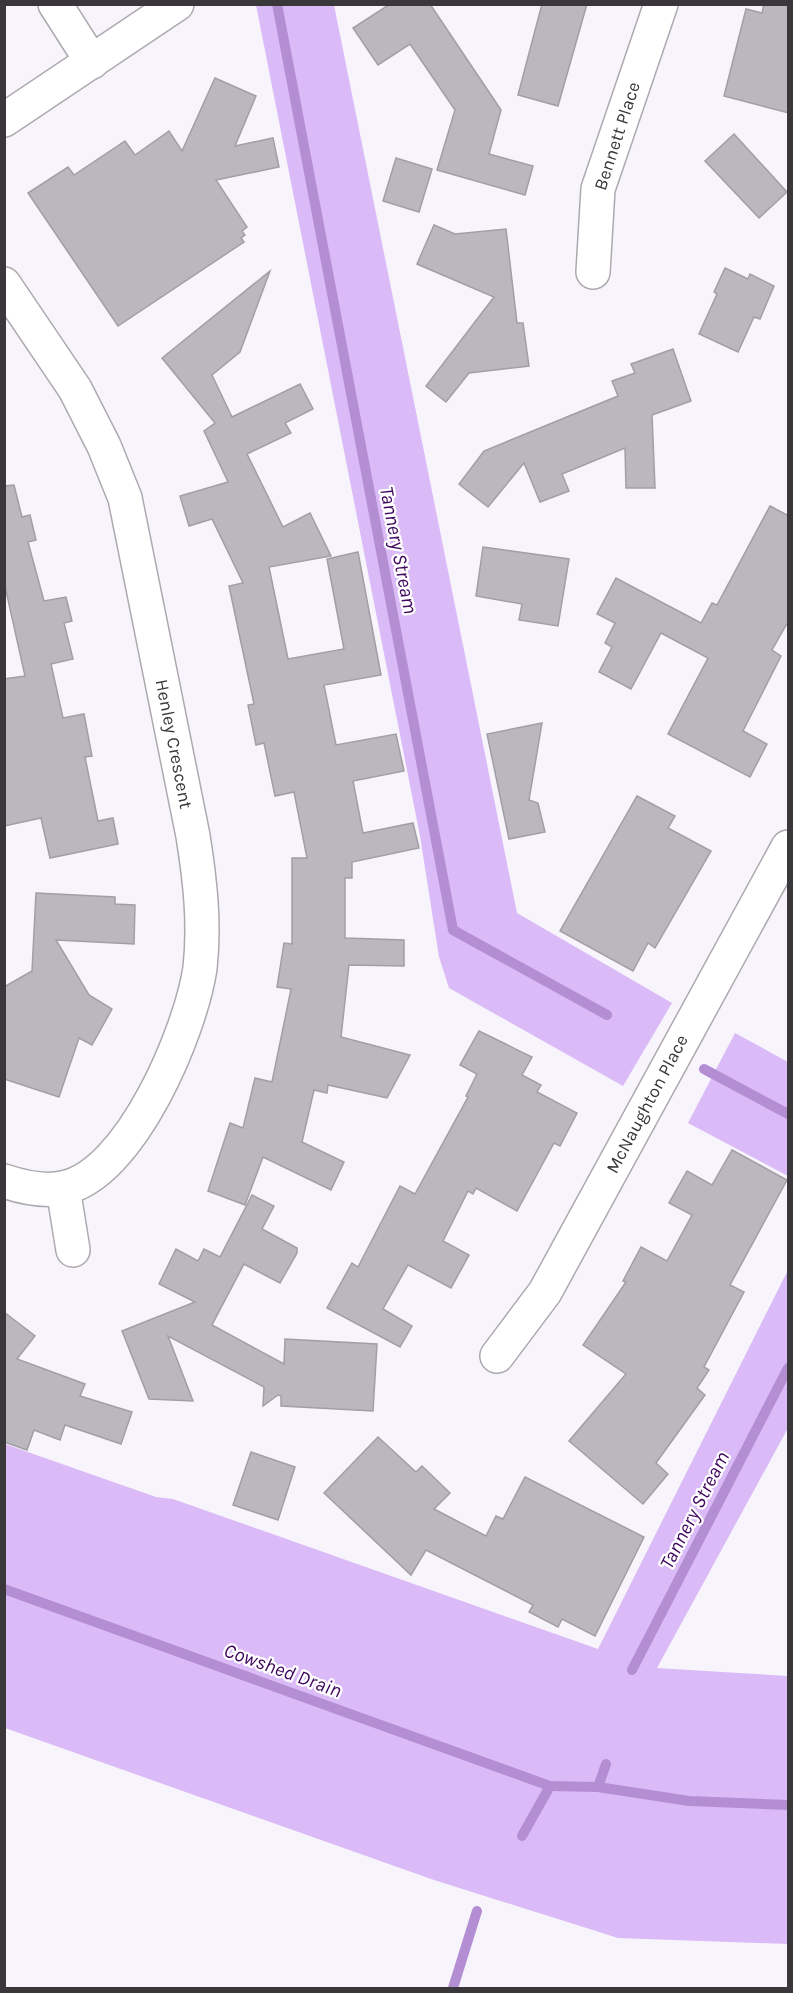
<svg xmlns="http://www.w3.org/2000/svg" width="793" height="1993" viewBox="0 0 793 1993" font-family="Karla,sans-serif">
<rect width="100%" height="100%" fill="#f7f4fb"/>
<!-- green -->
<g fill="#dbbbf7">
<path d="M256 5H334L517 913 672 1003 623 1086 449 988 439 957 420 836Z"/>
<path d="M735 1033 788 1062V1176L688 1123Z"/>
<path d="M788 1270V1428L657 1668 788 1676V1944L618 1938 434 1880 5 1728V1444L156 1497 173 1499 598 1649Z"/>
</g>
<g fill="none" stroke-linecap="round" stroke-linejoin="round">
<!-- stream -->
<g stroke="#b48ed3" stroke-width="10">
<path d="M277 4 453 930 607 1015"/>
<path d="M704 1069 788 1114"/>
<path d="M4 1589 550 1786 598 1787 689 1801 788 1805"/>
<path d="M632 1670 788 1368"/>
<path d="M598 1787 606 1764"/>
<path d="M522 1836 550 1786"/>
<path d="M453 1988 477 1911"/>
</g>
</g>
<!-- building -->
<g fill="#bab7be" stroke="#a29ea5" stroke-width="1.5">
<path d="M390 4H430L501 110 489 154 533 166 525 195 437 170 455 110 410 44 378 65 353 28Z"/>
<path d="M542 4H587L558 106 518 95Z"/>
<path d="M764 4H789V113L724 96 746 9 762 13Z"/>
<path d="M215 78 256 96 235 146 273 138 279 167 216 180 247 227 242 231 245 235 241 238 244 242 118 326 28 193 68 167 74 175 125 141 135 155 169 131 182 151Z"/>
<path d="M734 134 787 192 759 218 705 161Z"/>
<path d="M396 158 432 169 419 212 383 201Z"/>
<path d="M434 225 455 234 506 229 517 323H523L529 366 469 373 446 402 426 386 494 297 417 264Z"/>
<path d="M725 268 748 279 750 274 774 286 760 319 754 317 738 352 699 334 717 294 714 292Z"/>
<path d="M270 271 240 352 212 375 232 417 300 384 313 409 285 423 291 433 247 454 283 527 310 513 331 556 269 567 288 659 344 649 327 559 358 552 381 675 324 685 336 745 396 734 404 771 353 781 363 833 413 823 419 848 352 862V878H345V938L404 940V966L349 965 341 1037 410 1055 387 1098 328 1085 327 1093 314 1090 302 1142 344 1162 331 1190 263 1157 245 1205 208 1191 230 1123 243 1128 255 1078 272 1082 291 989 277 987 284 943 292 944V858H307L294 792 275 796 264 743 256 745 248 705 254 704 229 586 243 583 212 519 189 526 180 496 228 482 204 431 215 423 162 358Z"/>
<path d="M673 349 691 401 652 415 655 488H626L625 448 562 474 569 491 540 502 524 463 488 507 459 484 484 451 618 396 612 381 635 373 631 364Z"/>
<path d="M14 485 22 517 30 515 36 540 28 542 44 601 66 597 72 621 64 623 73 659 51 664 63 718 84 714 92 756 85 757 98 821 113 818 118 844 50 858 41 818 4 826V679L25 676 4 582V486Z"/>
<path d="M770 506 789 516V620L772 650 781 656 743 731 767 744 750 777 668 734 708 658 661 633 631 689 599 672 612 647 605 643 615 623 597 614 616 578 701 623 712 603 717 605Z"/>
<path d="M483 547 569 559 558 626 519 620 522 604 476 596Z"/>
<path d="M542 723 529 800 538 803 545 832 509 839 487 734Z"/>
<path d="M637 796 675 816 668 828 711 851 655 948 648 943 633 971 560 931Z"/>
<path d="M36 893 115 897V904L135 905 134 944 56 940 89 995 112 1009 92 1045 79 1038 59 1097 4 1079V987L32 971Z"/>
<path d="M479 1031 532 1057 522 1075 541 1085 537 1092 577 1113 560 1146 554 1143 517 1211 476 1188 473 1194 468 1191 443 1241 469 1255 451 1288 408 1265 383 1309 412 1326 400 1347 327 1308 352 1263 358 1267 400 1186 415 1194 468 1097 466 1096 477 1074 460 1065Z"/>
<path d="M732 1150 787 1180 730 1285 744 1292 704 1367 709 1370 697 1388 705 1395 656 1463 668 1474 643 1504 569 1441 626 1374 583 1345 626 1282 623 1281 641 1247 667 1261 692 1215 669 1203 687 1171 712 1185Z"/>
<path d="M252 1195 274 1206 262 1229 297 1248V1253L280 1283 244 1264 212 1325 284 1364 285 1339 377 1344 373 1411 281 1406V1396L278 1395 263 1406 264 1387 168 1336 193 1401 149 1399 122 1331 195 1302 159 1284 176 1249 198 1261 204 1249 220 1257Z"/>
<path d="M4 1312 35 1336 17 1359 85 1384 80 1396 132 1412 121 1444 65 1425 60 1440 34 1430 27 1450 4 1442Z"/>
<path d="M378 1437 416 1472 422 1466 450 1493 434 1509 486 1536 496 1516 503 1519 525 1477 644 1537 595 1636 562 1619 558 1627 529 1612 533 1605 426 1550 411 1575 324 1493Z"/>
<path d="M251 1452 295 1467 278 1520 233 1505Z"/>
</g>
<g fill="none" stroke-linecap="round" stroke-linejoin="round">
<defs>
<g id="minor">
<path d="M55 4 92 62"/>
<path d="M4 120 177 4"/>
<path d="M593 272 598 189 661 4"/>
<path d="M4 284 75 389 104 446 125 498 193 836C200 880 205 923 200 968 191 1030 131 1175 63 1188 44 1192 22 1187 4 1181"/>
<path d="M63 1188 73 1250"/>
<path d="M497 1356 545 1292 788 847"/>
</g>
</defs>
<!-- minor casing -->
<use href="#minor" stroke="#ada9b0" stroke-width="36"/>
<!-- minor -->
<use href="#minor" stroke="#fff" stroke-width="33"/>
</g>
<g text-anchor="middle" stroke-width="4.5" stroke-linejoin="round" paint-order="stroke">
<!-- street labels -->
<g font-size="18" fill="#39373a" stroke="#fff">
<text transform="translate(617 136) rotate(-72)" y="6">Bennett Place</text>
<text transform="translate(174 744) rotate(79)" y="6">Henley Crescent</text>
<text transform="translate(647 1104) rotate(-62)" y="6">McNaughton Place</text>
</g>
<!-- water labels -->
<g font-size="20" font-style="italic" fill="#3f075d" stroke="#fff">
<text transform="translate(399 550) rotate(79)" y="7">Tannery Stream</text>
<text transform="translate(694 1510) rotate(-63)" y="7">Tannery Stream</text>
<text transform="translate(283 1670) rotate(20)" y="7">Cowshed Drain</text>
</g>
</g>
<!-- border -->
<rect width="793" height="1993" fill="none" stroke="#39373a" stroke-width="12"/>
</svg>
